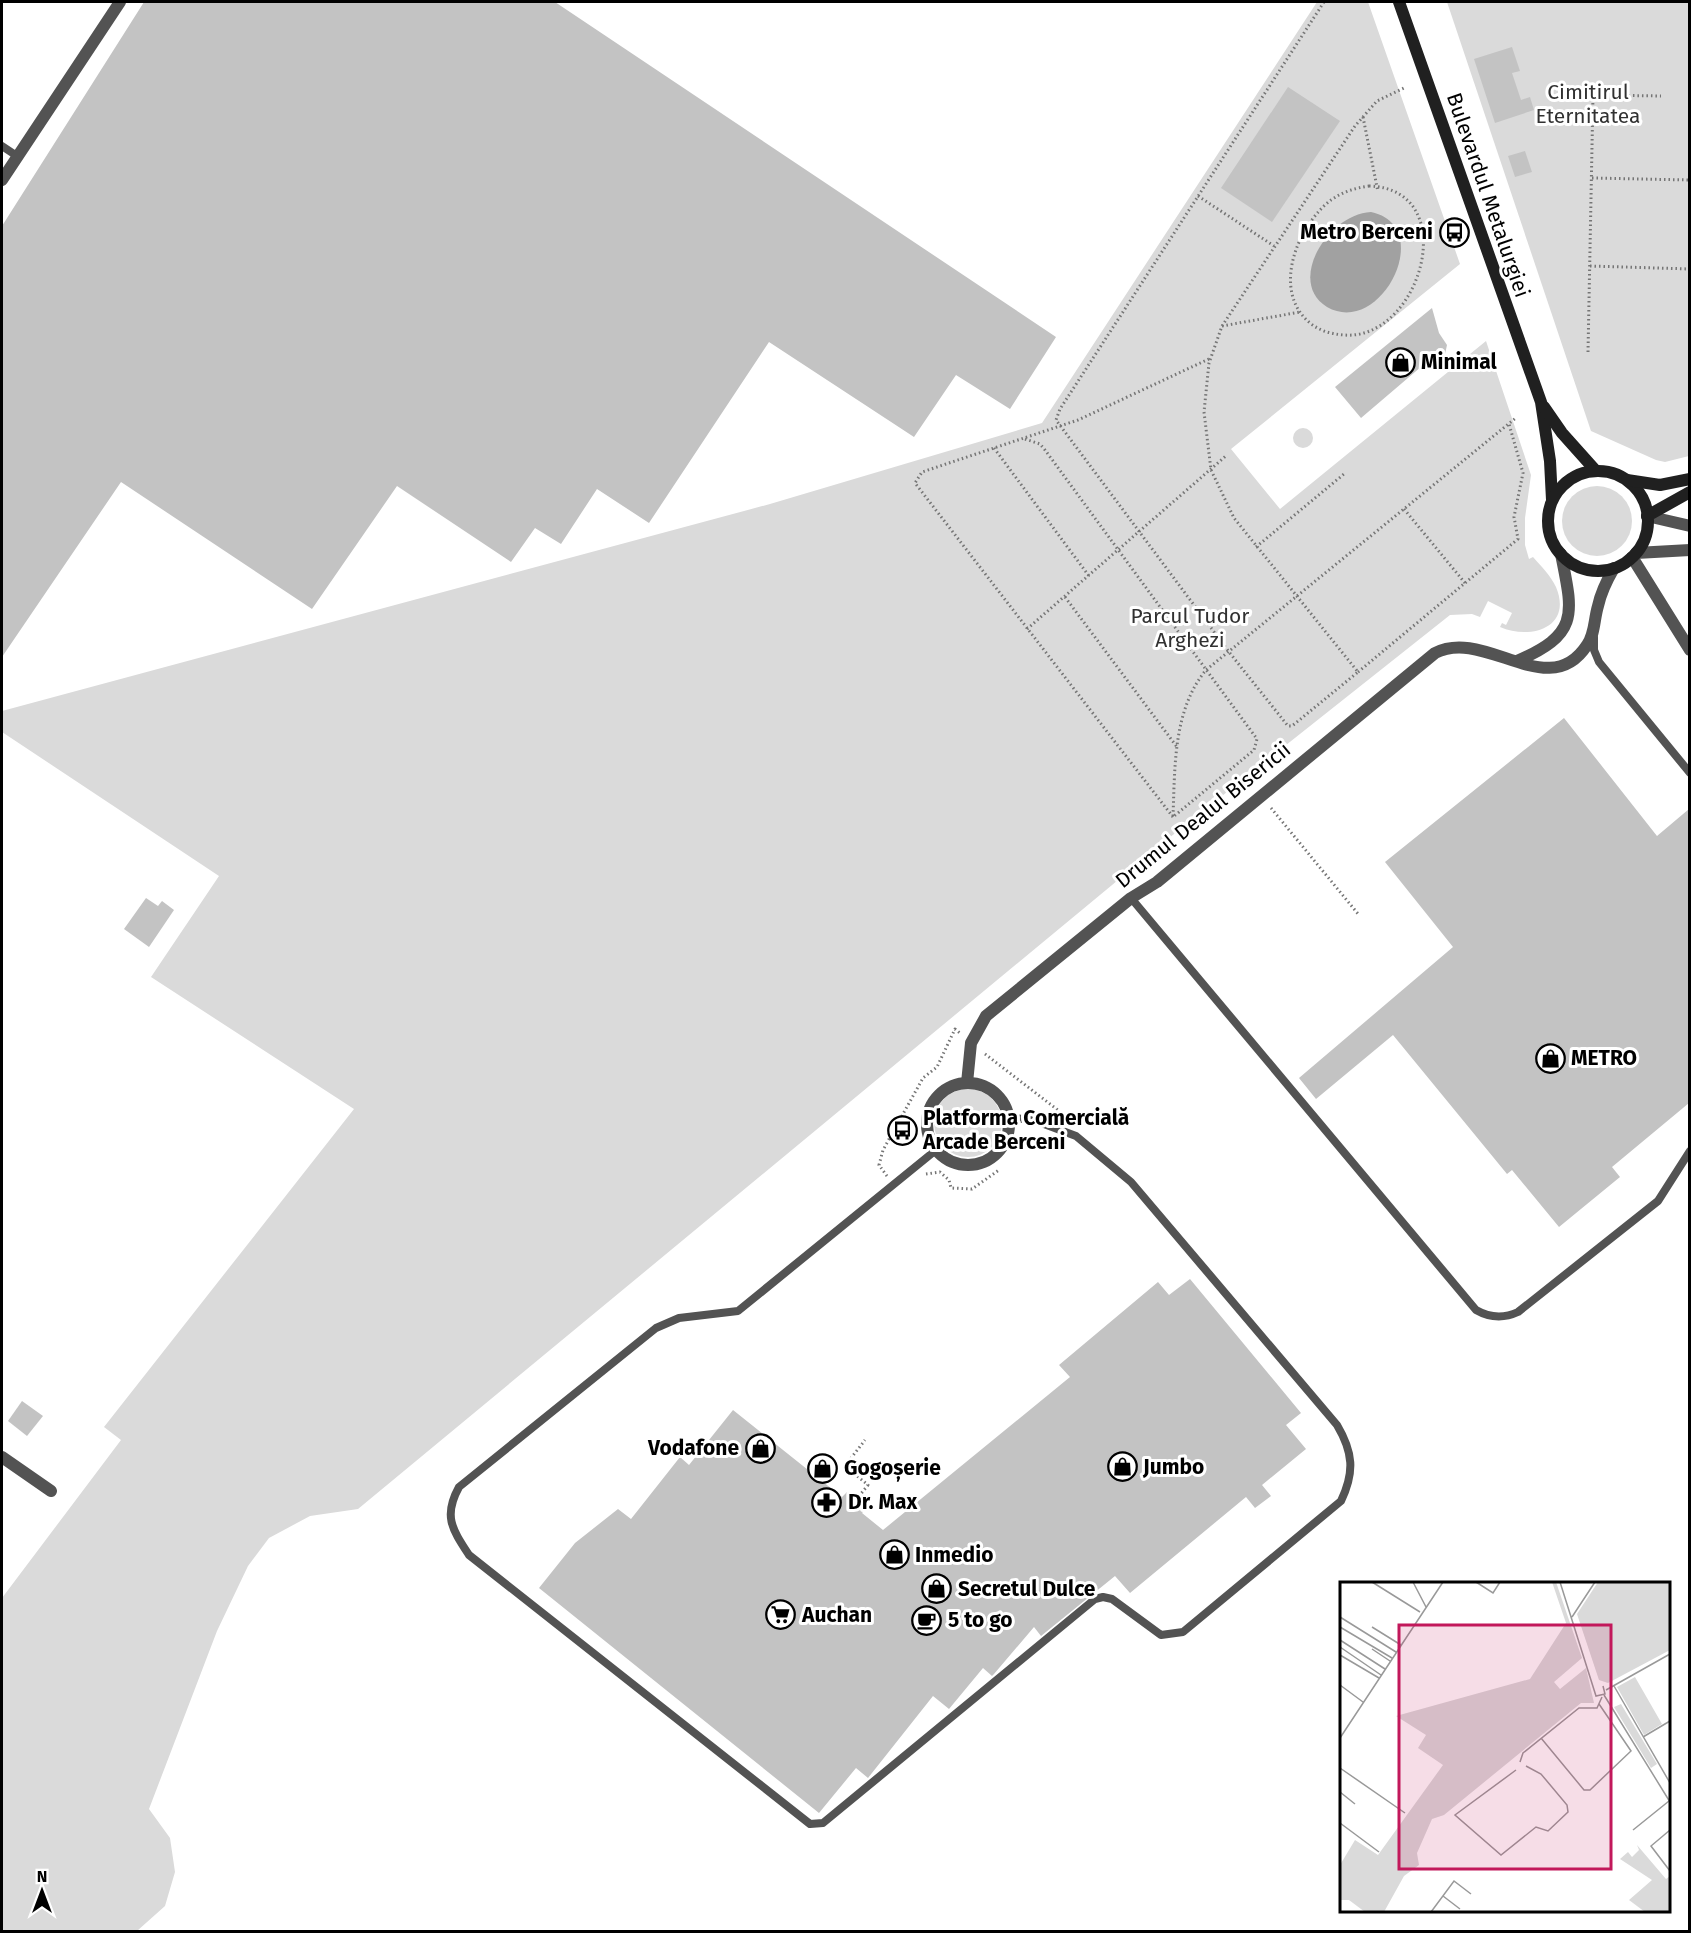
<svg xmlns="http://www.w3.org/2000/svg" width="1691" height="1933" viewBox="0 0 1691 1933" font-family="'Fira Sans',sans-serif">
<rect width="100%" height="100%" fill="#fff"/>
<!-- green -->
<g fill="#dadada">
<path d="M1317 2H1368L1460 264 1231 449 1280 509 1486 341 1531 475 1525 518V545L1529 559 1533 557C1541 566 1551 576 1556 587 1573 628 1530 640 1500 627L1502 623 1506 625 1512 613 1488 601 1480 617 1472 614 1450 615 1164 842 358 1509 310 1516 269 1538 248 1566 217 1631 149 1809 170 1838 175 1872 165 1906 137 1931H2V1598L121 1440 104 1427 354 1109 151 977 219 876 2 732V711L770 504 1042 423Z"/>
<path d="M1447 2H1689V456L1665 462 1656 460 1591 431Z"/>
<circle cx="1303" cy="438" r="10"/>
<circle cx="1597" cy="521" r="35"/>
<circle cx="968" cy="1123" r="34"/>
</g>
<!-- water -->
<path fill="#a1a1a1" d="M1371 212C1437 226 1381 338 1327 307 1286 282 1328 214 1371 212Z"/>
<!-- building -->
<g fill="#c3c3c3">
<path d="M144 2H555L1056 337 1010 409 956 375 914 437 769 342 649 523 597 489 561 544 535 528 511 562 397 486 312 609 121 482 2 657V226Z"/>
<path d="M1512 47 1520 71 1512 73 1521 100 1530 97 1534 110 1495 123 1474 59Z"/>
<path d="M1288 87 1340 121 1272 222 1221 188Z"/>
<path d="M1525 151 1532 172 1515 177 1508 156Z"/>
<path d="M1432 308 1439 333 1447 345 1444 359 1422 366 1361 418 1335 387Z"/>
<path d="M1564 718 1657 836 1689 809V1103L1612 1167 1620 1177 1559 1227 1512 1170 1507 1174 1393 1035 1316 1099 1299 1078 1453 947 1385 862Z"/>
<path d="M146 898 158 906 162 901 174 910 149 947 124 929Z"/>
<path d="M1190 1279 1301 1413 1286 1425 1306 1449 1262 1485 1271 1496 1255 1508 1246 1497 1130 1593 1115 1576 1041 1636 1034 1627 994 1674 992 1676 983 1668 949 1709 933 1696 868 1778 856 1768 819 1813 539 1588 575 1543 618 1509 631 1519 680 1457 689 1465 733 1410 842 1497 847 1492 866 1508 862 1513 883 1530 1070 1377 1059 1365 1158 1282 1169 1295Z"/>
<path d="M22 1401 43 1416 27 1436 8 1421Z"/>
</g>
<g fill="none" stroke-linecap="round" stroke-linejoin="round">
<!-- path -->
<g stroke="#757575" stroke-width="3" stroke-dasharray="1.5 3" stroke-linecap="butt">
<path d="M1324 2 1060 409 1056 420 1229 652 1288 726H1292L1358 672 1234 518 1211 470 1204 412 1209 363 1222 326 1355 126 1377 101 1404 88"/>
<path d="M1363 117 1378 192"/>
<path d="M1592 178 1690 180"/>
<path d="M1369 186C1464 189 1421 341 1344 335 1331 334 1320 331 1310 323 1271 291 1297 226 1331 200 1342 192 1355 188 1369 186Z"/>
<path d="M1198 196 1274 246"/>
<path d="M1590 266 1690 269"/>
<path d="M1222 326 1300 312"/>
<path d="M1588 352 1593 95 1661 96"/>
<path d="M1025 439 1040 444 1045 450 1257 739 1254 750 1173 817"/>
<path d="M994 448 1089 576"/>
<path d="M1404 509 1465 583"/>
<path d="M1256 547 1344 474"/>
<path d="M1065 597 1177 747"/>
<path d="M1027 629 1227 455"/>
<path d="M1358 672 1518 539 1514 517 1523 473 1509 424"/>
<path d="M1271 808 1359 915"/>
<path d="M1173 816C1175 767 1173 710 1206 670L1517 417"/>
<path d="M1173 817 915 483 922 472 1078 420 1211 358"/>
<path d="M985 1054 1063 1114 1062 1117"/>
<path d="M926 1174 940 1172 949 1180 951 1188 972 1189 999 1170"/>
<path d="M887 1176 879 1165 883 1150 923 1078 937 1067 955 1029 961 1034"/>
<path d="M856 1500 868 1485 845 1466 865 1440"/>
</g>
<!-- lane -->
<g stroke="#535353" stroke-width="8">
<path d="M2 146 17 156"/>
<path d="M1594 637V650L1599 662 1690 773"/>
<path d="M1131 898 1476 1310C1490 1318 1503 1319 1518 1312L1658 1201 1690 1151"/>
<path d="M936 1150 738 1311 679 1318 656 1328 459 1487C443 1516 452 1529 469 1555L810 1824 823 1823 1095 1599 1103 1597 1112 1599 1161 1635 1183 1632 1341 1501C1355 1472 1353 1452 1337 1425L1131 1182 1076 1136 1036 1121 1009 1117"/>
</g>
<!-- street -->
<g stroke="#535353" stroke-width="12">
<path d="M2 180 120 2"/>
<path d="M1647 516 1690 526"/>
<path d="M1636 553 1690 550"/>
<path d="M1632 557 1690 650"/>
<path d="M1517 661C1580 634 1573 614 1561 554"/>
<path d="M967 1083 971 1043 986 1016 1131 898 1157 882 1435 653C1485 627 1549 704 1587 645 1595 634 1594 619 1598 606 1601 592 1607 580 1614 568"/>
<circle cx="968" cy="1124" r="41"/>
<path d="M2 1457 51 1491"/>
</g>
<!-- secondary -->
<g stroke="#202020" stroke-width="12">
<path d="M1399 2 1541 402 1550 461 1552 500"/>
<path d="M1544 407 1562 433 1596 471"/>
<circle cx="1598" cy="521" r="50"/>
<path d="M1627 480 1660 485 1690 479"/>
<path d="M1647 516 1690 492"/>
</g>
</g>
<!-- icons -->
<defs>
<symbol id="bus-ring" viewBox="-11 -11 22 22"><circle r="9.5" fill="#fff" stroke="#000" stroke-width="1.5"/><path d="M-5-6H5V4H4V6H2V4H-2V6H-4V4H-5ZM-3.5-4V0h7V-4ZM-3.5 1.2v1.5H-2V1.2ZM2 1.2v1.5H3.5V1.2Z" fill="#000"/></symbol>
<symbol id="shop-ring" viewBox="-11 -11 22 22"><circle r="9.5" fill="#fff" stroke="#000" stroke-width="1.5"/><path d="M-5-2.5h2.3a2.7 3.5 0 0 1 5.4 0H5L5.5 6h-11ZM-1.5-2.5h3a1.5 2.3 0 0 0-3 0Z" fill="#000"/></symbol>
<symbol id="pharmacy-ring" viewBox="-11 -11 22 22"><circle r="9.5" fill="#fff" stroke="#000" stroke-width="1.5"/><path d="M-2-6h4v4h4v4h-4v4h-4v-4h-4v-4h4Z" fill="#000"/></symbol>
<symbol id="supermarket-ring" viewBox="-11 -11 22 22"><circle r="9.5" fill="#fff" stroke="#000" stroke-width="1.5"/><path d="M-6-5.5h2.5l.6 2H6L4.5 2H-2.5L-4.4-4H-6ZM-1.5 3.2a1.3 1.3 0 1 0 .1 0ZM3 3.2a1.3 1.3 0 1 0 .1 0Z" fill="#000"/></symbol>
<symbol id="cafe-ring" viewBox="-11 -11 22 22"><circle r="9.5" fill="#fff" stroke="#000" stroke-width="1.5"/><path d="M-5.5-4.5H6V0H3Q3 3.5 0 3.5H-2.5Q-5.5 3.5-5.5 0ZM3-3.2v2h1.7v-2ZM-6 4.5H4V6H-6Z" fill="#000"/></symbol>
</defs>
<g fill-rule="evenodd">
<use href="#bus-ring" x="1438" y="216" width="33" height="33"/>
<use href="#shop-ring" x="1384" y="346" width="33" height="33"/>
<use href="#shop-ring" x="1534" y="1042" width="33" height="33"/>
<use href="#bus-ring" x="886" y="1114" width="33" height="33"/>
<use href="#shop-ring" x="744" y="1432" width="33" height="33"/>
<use href="#shop-ring" x="1106" y="1450" width="33" height="33"/>
<use href="#shop-ring" x="806" y="1452" width="33" height="33"/>
<use href="#pharmacy-ring" x="810" y="1486" width="33" height="33"/>
<use href="#shop-ring" x="878" y="1538" width="33" height="33"/>
<use href="#shop-ring" x="920" y="1572" width="33" height="33"/>
<use href="#supermarket-ring" x="764" y="1598" width="33" height="33"/>
<use href="#cafe-ring" x="910" y="1604" width="33" height="33"/>
</g>
<g text-anchor="middle" stroke-width="6" stroke-linejoin="round" paint-order="stroke">
<!-- park labels -->
<g font-size="21" fill="#313131" stroke="#fff">
<text x="1588" y="99">Cimitirul<tspan x="1588" dy="24">Eternitatea</tspan></text>
<text x="1190" y="623">Parcul Tudor<tspan x="1190" dy="24">Arghezi</tspan></text>
</g>
<!-- street labels -->
<g font-size="21" fill="#000" stroke="#fff">
<text transform="translate(1488 195) rotate(71)" y="7">Bulevardul Metalurgiei</text>
<text transform="translate(1203 815) rotate(-39)" y="7">Drumul Dealul Bisericii</text>
</g>
<!-- poi labels -->
<g font-size="21" font-weight="bold" fill="#000" stroke="#fff" text-anchor="start">
<text x="1433" y="239" text-anchor="end">Metro Berceni</text>
<text x="1421" y="369">Minimal</text>
<text x="1571" y="1065">METRO</text>
<text x="923" y="1125">Platforma Comercială<tspan x="923" dy="24">Arcade Berceni</tspan></text>
<text x="739" y="1455" text-anchor="end">Vodafone</text>
<text x="1143" y="1474">Jumbo</text>
<text x="844" y="1475">Gogoșerie</text>
<text x="848" y="1509">Dr. Max</text>
<text x="915" y="1562">Inmedio</text>
<text x="958" y="1596">Secretul Dulce</text>
<text x="802" y="1622">Auchan</text>
<text x="948" y="1627">5 to go</text>
</g>
</g>
<!-- overview -->
<g transform="translate(1340 1582)">
<rect width="330" height="330" fill="#fff"/>
<path d="M212 0H216L242 76 214 100 220 107 246 86 254 121H241L104 233 92 237 77 271 79 283 64 294 44 330H25L9 318H0V283L15 258 38 273 103 183 78 166 86 153 56 134 190 97 226 41ZM258 0H330V68L268 101 259 98 237 32ZM295 95 322 142 304 153 277 105ZM281 122 317 182 311 186 274 125ZM297 263 326 297 330 294V330H305L289 318 312 298 280 277 288 270 292 275 299 268Z" fill="#dadada"/>
<path fill="none" stroke="#999" stroke-width="1.5" d="M32 0 80 30M73 0 86 25M136 0 153 11 160 0M220 0 256 114 265 112 263 104M0 35 56 70M232 35 255 0M0 45 52 76M32 45 61 63M0 58 45 87M0 65 41 93M32 67 50 79M0 73 39 96M0 103 23 120M274 104 330 201M266 108 330 72M264 113 330 220M303 155 330 139M0 156 103 0M201 156 244 208H250L291 169 259 122M180 180 183 171 239 126H257L262 115M0 186 65 231M176 188 115 233 161 273 196 245 208 249 228 230 227 223 201 192 186 184M0 210 15 222M0 241 39 270M293 248 329 219M330 248 311 264 330 289M103 314 120 327M91 330 114 299 131 312"/>
<path fill="#c2185b" fill-opacity="0.15" stroke="#c2185b" stroke-width="3" d="M59 43H271V287H59Z"/>
<rect width="330" height="330" fill="none" stroke="#000" stroke-width="3"/>
</g>
<!-- border -->
<rect width="1691" height="1933" fill="none" stroke="#000000" stroke-width="6"/>
<!-- north arrow -->
<g transform="translate(42 1891)" stroke="#ffffff" stroke-width="4.5" paint-order="stroke">
<path d="M0-4.5L10 22L0 15L-10 22Z" fill="#000000"/>
<text y="-9" font-size="16" font-weight="bold" text-anchor="middle" fill="#000000">N</text>
</g>
</svg>
